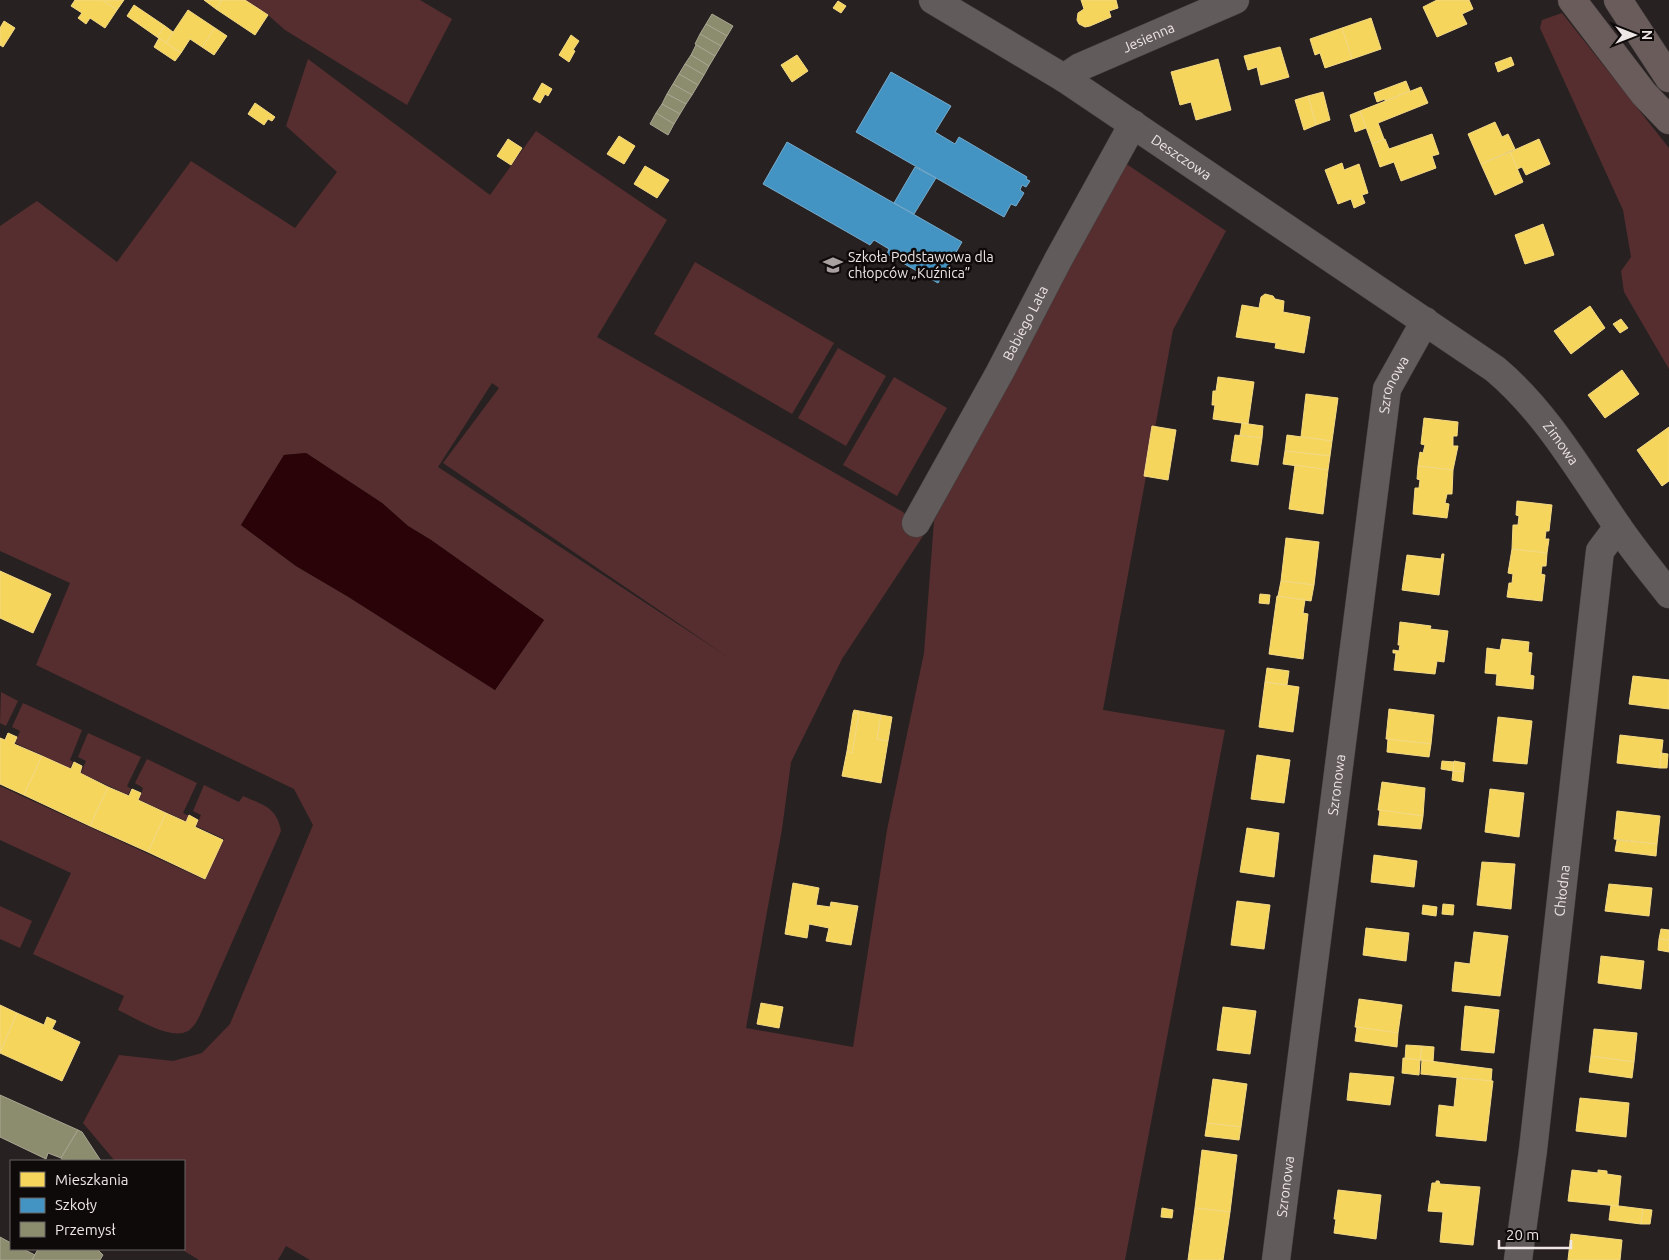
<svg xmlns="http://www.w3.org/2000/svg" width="1669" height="1260" viewBox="0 0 1669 1260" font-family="Ubuntu,sans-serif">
<rect width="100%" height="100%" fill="#282121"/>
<!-- green -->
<g fill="#562e2f" fill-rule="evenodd">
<path d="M245 0H420L452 19 407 105 285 30 268 15Z"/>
<path d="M1562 13 1669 148V369L1624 292 1621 271 1631 257 1623 210 1540 28 1542 20Z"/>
<path d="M308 59 490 195 536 131 667 220 597 337 903 512 925 533 842 659 791 762 782 829 746 1028 853 1047 887 830 924 653 934 521 1122 161 1226 231 1173 330 1103 710 1225 730 1125 1260H310L286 1246 278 1260H199L181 1249H184V1161H115L83 1123 119 1055 173 1061 202 1053 230 1024 313 825 294 789 36 665 70 583 0 551V226L37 201 117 262 191 161 295 228 337 172 286 126ZM492 383 499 388 443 463 725 655 438 467ZM306 453 382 503 408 526 431 540 544 620 495 690 347 596 296 566 241 525 284 455Z"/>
<path d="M695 262 834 343 792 414 654 334Z"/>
<path d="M838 348 886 376 846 446 798 418Z"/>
<path d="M894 377 947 408 897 496 843 465Z"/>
<path d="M1 692 18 701 6 726 0 723Z"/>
<path d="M23 703 82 730 70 760 73 762 70 768 15 743 20 731 12 727Z"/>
<path d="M88 733 141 757 127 786 131 789 128 795 81 773 86 761 78 757Z"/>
<path d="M147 759 197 783 183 813 189 816 186 821 139 800 143 788 135 783Z"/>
<path d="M204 785 239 802 243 796C263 805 277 807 281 831L200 1015C197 1021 194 1027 188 1031 170 1041 136 1018 118 1010L124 996 33 954 71 873 0 840V786L205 880 224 839 196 826 201 815 193 811Z"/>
<path d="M0 906 32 921 20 948 0 939Z"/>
</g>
<!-- water -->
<path fill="#290307" d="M306 453 382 503 408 526 431 540 544 620 495 690 347 596 296 566 241 525 284 455Z"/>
<!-- homes -->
<g fill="#f6d55c" stroke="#f4da85">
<path d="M75 0H103L117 10 105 28 90 18 86 24 78 18 82 13 71 6Z"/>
<path d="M103 0H124L117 10Z"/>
<path d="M204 0H222L216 9Z"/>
<path d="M222 0H245L268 15 255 35 216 9Z"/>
<path d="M1081 0H1116L1118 8 1109 11 1111 17 1090 26 1085 27 1079 24 1077 20 1078 13 1084 9Z"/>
<path d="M1437 0H1469L1473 9 1462 14 1467 24 1437 37 1423 7Z"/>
<path d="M838 1 846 6 841 13 833 8Z"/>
<path d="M134 5 165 26 157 37 127 16Z"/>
<path d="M188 10 215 28 202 47 190 39 181 53 166 43Z"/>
<path d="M1371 18 1381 49 1352 59 1342 28Z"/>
<path d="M4 21 15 28 3 47 0 45V28Z"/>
<path d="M165 26 173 32 166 43 157 37Z"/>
<path d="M215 28 227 36 214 55 202 47Z"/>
<path d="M1342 28 1352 59 1325 68 1320 53 1315 55 1310 39Z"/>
<path d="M571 35 579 41 573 50 575 51 569 62 559 55Z"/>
<path d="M159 38 181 53 175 61 154 47Z"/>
<path d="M1280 47 1289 77 1261 85 1257 67 1248 70 1244 56Z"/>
<path d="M797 55 808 71 792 82 781 65Z"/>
<path d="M1511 57 1514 65 1498 72 1495 63Z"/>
<path d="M1218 59 1231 110 1196 120 1191 102 1180 105 1171 72Z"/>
<path d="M1406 81 1410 91 1385 101V99L1377 102 1374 93Z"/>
<path d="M542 83 552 89 548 96 545 94 540 103 533 99Z"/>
<path d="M1421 87 1428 103 1378 123 1384 139 1372 144 1360 111Z"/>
<path d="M1323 92 1330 120 1316 125 1308 96Z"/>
<path d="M1308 96 1316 125 1304 130 1295 100Z"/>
<path d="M255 103 275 117 272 121 268 119 264 125 248 114Z"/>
<path d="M1360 111 1366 128 1355 132 1350 115Z"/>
<path d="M1495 122 1502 137 1508 134 1515 149 1481 164 1468 134Z"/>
<path d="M1432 134 1439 154 1432 156 1436 168 1401 181 1394 162 1380 167 1372 144 1385 139 1389 149Z"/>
<path d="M619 136 635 146 624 164 607 154Z"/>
<path d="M508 139 522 148 511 165 497 156Z"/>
<path d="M1539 139 1550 164 1526 175 1522 167 1517 169 1510 152Z"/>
<path d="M1510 152 1523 182 1495 195 1481 164Z"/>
<path d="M1342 163 1344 170 1359 164 1368 193 1362 195 1365 203 1354 208 1351 199 1338 204 1325 170Z"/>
<path d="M645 166 669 180 657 198 634 184Z"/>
<path d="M1543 224 1554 255 1525 264 1515 235Z"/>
<path d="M1265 294 1273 296 1275 299 1284 301 1283 312 1310 317 1304 353 1275 348 1276 343 1236 337 1242 305 1259 308 1261 297Z"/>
<path d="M1590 306 1605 328 1571 354 1554 331Z"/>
<path d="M1621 319 1628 328 1620 333 1613 324Z"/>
<path d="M1622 370 1639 394 1605 418 1588 395Z"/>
<path d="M1218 377 1254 382 1248 424 1213 419 1215 405H1212L1213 391H1216Z"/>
<path d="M1306 394 1338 398 1332 441 1301 437Z"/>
<path d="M1424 418 1458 422 1457 436H1453V446H1458L1453 470 1418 466 1420 452 1423 453 1425 445 1421 444Z"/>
<path d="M1242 423 1263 426 1262 438 1240 435Z"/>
<path d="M1152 426 1176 430 1168 480 1144 476Z"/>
<path d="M1669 427V481L1662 486 1637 450Z"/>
<path d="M1235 435 1262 438 1258 465 1231 461Z"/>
<path d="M1287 435 1332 441 1330 456 1285 451Z"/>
<path d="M1285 451 1330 456 1328 470 1283 464Z"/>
<path d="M1295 465 1328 470 1323 514 1289 509Z"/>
<path d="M1418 466 1453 470 1452 494H1447L1445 503 1449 504 1447 518 1413 514 1415 488H1419L1420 480 1417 479Z"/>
<path d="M1517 501 1552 505 1549 531H1546L1545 539H1549L1547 553 1512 549 1513 525H1518L1519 516 1516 515Z"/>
<path d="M1286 538 1319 542 1314 585 1281 581Z"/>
<path d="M1512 549 1547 553 1546 566H1542L1541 574 1545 575 1542 601 1507 597 1509 583H1512L1513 574 1508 573Z"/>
<path d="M1442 554H1444L1439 595 1402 590 1407 555 1441 559Z"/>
<path d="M0 571 51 594 33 633 0 618Z"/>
<path d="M1281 581 1314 585 1311 601 1278 596Z"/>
<path d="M1260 594 1270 595 1269 604 1259 603Z"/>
<path d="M1277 596 1305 600 1303 613 1308 614 1303 659 1269 654Z"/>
<path d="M1400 622 1431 626 1430 629 1448 631 1444 662 1437 661 1435 674 1394 670 1396 653H1393V650L1399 651 1400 645H1398Z"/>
<path d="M1502 639 1529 642 1528 652 1532 653 1530 675 1534 676 1533 689 1496 685 1497 674 1485 673 1487 648 1500 650Z"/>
<path d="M1267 668 1289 671 1287 685 1265 682Z"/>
<path d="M1633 676 1669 680V709L1629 704Z"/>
<path d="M1265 682 1299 687 1293 732 1259 727Z"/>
<path d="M1389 709 1434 715 1431 744 1386 739Z"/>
<path d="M854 710 881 715 877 739 888 741 881 783 842 776 847 751 852 753 859 713H853Z"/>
<path d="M853 713H859L852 753 847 751Z"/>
<path d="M881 715 892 717 888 741 877 739Z"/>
<path d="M1498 717 1532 721 1527 764 1493 761Z"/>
<path d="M8 733 17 737 14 744 42 756 24 795 0 784V738L5 740Z"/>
<path d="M1620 735 1663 740 1660 768 1617 763Z"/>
<path d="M1388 739 1431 744 1429 757 1387 752Z"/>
<path d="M1661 753 1668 754 1667 768H1660Z"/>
<path d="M1257 755 1290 760 1284 803 1251 799Z"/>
<path d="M42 756 71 769 74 762 82 766 80 773 108 787 90 826 24 795Z"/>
<path d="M1442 761 1454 762 1453 771 1441 769Z"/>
<path d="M1454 761 1465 763 1464 772 1453 771Z"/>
<path d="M1453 771 1464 772 1463 782 1452 780Z"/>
<path d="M1382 782 1425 788 1423 816 1378 810Z"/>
<path d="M108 787 129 796 132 789 141 793 138 800 166 813 148 852 90 826Z"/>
<path d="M1490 789 1524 793 1519 837 1485 832Z"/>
<path d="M1380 810 1423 816 1421 829 1378 825Z"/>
<path d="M1617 811 1660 816 1657 844 1614 839Z"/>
<path d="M166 813 186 822 189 815 198 820 195 827 223 840 205 879 148 852Z"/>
<path d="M1247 828 1279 833 1274 877 1240 872Z"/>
<path d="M1617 840 1657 844 1656 856 1615 851Z"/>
<path d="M1374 855 1417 861 1414 887 1371 882Z"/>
<path d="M1482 862 1515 864 1511 909 1477 905Z"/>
<path d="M793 883 819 888 816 905 830 907 831 902 858 906 851 945 826 941 829 928 809 924 807 938 785 934Z"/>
<path d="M1609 884 1652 888 1649 916 1605 911Z"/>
<path d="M1237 901 1270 905 1264 949 1231 945Z"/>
<path d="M1443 904 1454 905 1453 915 1442 914Z"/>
<path d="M1423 905 1437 907 1436 916 1422 914Z"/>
<path d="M1366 928 1409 933 1406 961 1363 955Z"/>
<path d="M1661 929 1669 930V940L1659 939Z"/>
<path d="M1474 932 1508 936 1500 996 1452 991 1455 962 1470 964Z"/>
<path d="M1659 939 1669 940V952L1658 950Z"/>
<path d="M1601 956 1644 961 1641 989 1598 983Z"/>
<path d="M1359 999 1402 1005 1398 1033 1355 1027Z"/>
<path d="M761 1003 783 1007 779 1028 757 1024Z"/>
<path d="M0 1005 17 1013 0 1052Z"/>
<path d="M1465 1006 1499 1010 1494 1053 1461 1050Z"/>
<path d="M1223 1007 1256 1011 1250 1054 1217 1050Z"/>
<path d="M17 1013 44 1025 47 1017 56 1021 52 1029 80 1042 62 1081 0 1053Z"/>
<path d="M1357 1027 1398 1033 1397 1047 1355 1041Z"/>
<path d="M1594 1029 1637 1033 1634 1062 1591 1056Z"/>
<path d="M1406 1045 1422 1046 1420 1060 1405 1059Z"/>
<path d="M1422 1046 1434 1047 1433 1062 1420 1060Z"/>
<path d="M1591 1056 1634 1062 1632 1078 1589 1072Z"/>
<path d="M1403 1058 1420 1060 1419 1075 1402 1073Z"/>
<path d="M1422 1060 1492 1069 1491 1081 1421 1074Z"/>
<path d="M1350 1073 1394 1077 1390 1105 1347 1100Z"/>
<path d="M1457 1078 1493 1081 1486 1141 1436 1136 1439 1105 1454 1107Z"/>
<path d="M1213 1079 1247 1084 1241 1127 1207 1123Z"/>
<path d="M1580 1098 1629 1103 1626 1137 1576 1131Z"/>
<path d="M1207 1123 1241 1127 1239 1140 1205 1136Z"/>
<path d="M1202 1150 1237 1155 1230 1212 1195 1208Z"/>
<path d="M1572 1170 1598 1173V1170L1607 1171V1174L1621 1176 1618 1206 1568 1201Z"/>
<path d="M1436 1181H1439L1440 1184 1480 1187 1473 1245 1440 1242 1443 1212 1428 1211 1432 1183H1436Z"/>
<path d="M1338 1190 1381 1195 1376 1239 1334 1233 1336 1219H1334Z"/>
<path d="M1611 1205 1643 1209 1641 1224 1609 1220Z"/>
<path d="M1162 1208 1173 1210 1172 1218 1161 1217Z"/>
<path d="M1195 1208 1230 1212 1223 1260H1188Z"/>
<path d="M1643 1209 1652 1210 1650 1224H1641Z"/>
<path d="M1571 1234 1622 1240 1620 1260H1568Z"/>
</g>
<!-- schools -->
<g fill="#4393c3" stroke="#76accd">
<path d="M891 72 951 106 935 132 955 144 959 137 1027 177 1026 179 1030 181 1026 187 1022 185 1020 190 1024 193 1016 206 1011 204 1004 217 856 132Z"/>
<path d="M787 142 962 242 938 283 887 254 889 249 874 240 870 245 763 184Z"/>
<path d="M915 167 936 178 914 214 894 203Z"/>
</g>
<!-- industry -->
<g fill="#8c8c6e" stroke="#a9a792">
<path d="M712 14 733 26 727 36 706 24Z"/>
<path d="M706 24 727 36 721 46 700 34Z"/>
<path d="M700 34 721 46 715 56 695 44Z"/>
<path d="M696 45 715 56 709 66 691 55Z"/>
<path d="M691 55 709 66 704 75 685 64Z"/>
<path d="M685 64 704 75 698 85 679 74Z"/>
<path d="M679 74 698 85 692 95 673 84Z"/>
<path d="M673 84 692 95 686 104 667 94Z"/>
<path d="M667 94 686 104 680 114 662 104Z"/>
<path d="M662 104 680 114 674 124 656 113Z"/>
<path d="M656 113 674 124 668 135 650 124Z"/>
<path d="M0 1095 78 1130 61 1158 48 1153 46 1159 0 1137Z"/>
<path d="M78 1130 82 1132 101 1161H63L61 1158Z"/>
<path d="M0 1237 11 1243V1249H23L35 1255 32 1260H0Z"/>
<path d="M38 1249H97L103 1255 100 1260H32Z"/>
</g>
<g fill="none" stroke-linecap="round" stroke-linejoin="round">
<defs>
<g id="minor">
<path id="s1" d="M933 0 1064 78 1495 369C1546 412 1579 470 1616 524 1632 548 1651 571 1669 594"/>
<path id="s2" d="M1064 78 1080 67 1235 0"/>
<path id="s3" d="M916 523 1000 372 1058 260 1133 124"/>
<path id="s4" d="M1276 1260 1387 389 1425 321"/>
<path id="s5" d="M1518 1260 1533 1150 1600 551 1618 527"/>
</g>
<g id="highway">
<path d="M1572 0 1644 94 1669 120"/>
<path d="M1618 0 1669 78"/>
</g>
</defs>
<!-- minor casing -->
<use href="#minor" stroke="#443f3f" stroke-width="29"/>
<!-- highway casing -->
<use href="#highway" stroke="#443f3f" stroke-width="29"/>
<!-- minor -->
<use href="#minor" stroke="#615c5b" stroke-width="28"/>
<!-- highway -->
<use href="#highway" stroke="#6b5c5c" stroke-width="28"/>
</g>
<!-- icons -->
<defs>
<symbol id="school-bare" viewBox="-9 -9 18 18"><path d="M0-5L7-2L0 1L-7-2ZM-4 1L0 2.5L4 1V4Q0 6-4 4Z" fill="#a9a0a0" stroke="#0f0a0a" stroke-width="2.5" paint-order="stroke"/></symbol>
</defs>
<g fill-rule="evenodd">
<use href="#school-bare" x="819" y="251" width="28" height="28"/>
</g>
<g text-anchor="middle" stroke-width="5" stroke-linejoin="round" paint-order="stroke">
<!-- street labels -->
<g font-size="14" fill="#eee5e5" stroke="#0f0a0a">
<text dy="5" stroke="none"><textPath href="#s2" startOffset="94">Jesienna</textPath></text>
<text dy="5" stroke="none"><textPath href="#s1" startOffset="294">Deszczowa</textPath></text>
<text dy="5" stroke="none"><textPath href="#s3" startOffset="228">Babiego Lata</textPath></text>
<text dy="5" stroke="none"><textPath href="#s4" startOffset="884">Szronowa</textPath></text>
<text dy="5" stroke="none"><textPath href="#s1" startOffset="772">Zimowa</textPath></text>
<text dy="5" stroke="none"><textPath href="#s4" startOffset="479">Szronowa</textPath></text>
<text dy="5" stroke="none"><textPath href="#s5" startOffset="372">Chłodna</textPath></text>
<text dy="5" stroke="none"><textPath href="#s4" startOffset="74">Szronowa</textPath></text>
</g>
<!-- poi labels -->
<g font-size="14" fill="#eee5e5" stroke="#0f0a0a" text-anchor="start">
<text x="848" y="262">Szkoła Podstawowa dla<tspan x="848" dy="16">chłopców „Kuźnica”</tspan></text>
</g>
</g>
<!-- legend -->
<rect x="10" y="1160" width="175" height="90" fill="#0f0a0a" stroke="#686262"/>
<rect x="20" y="1172" width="25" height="15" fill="#f6d55c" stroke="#686262"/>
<text x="55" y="1185" font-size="15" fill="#eee5e5">Mieszkania</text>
<rect x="20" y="1198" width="25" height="15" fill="#4393c3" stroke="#686262"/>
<text x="55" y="1210" font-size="15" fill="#eee5e5">Szkoły</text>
<rect x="20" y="1222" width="25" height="15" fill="#8c8c6e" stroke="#686262"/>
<text x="55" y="1235" font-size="15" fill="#eee5e5">Przemysł</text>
<!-- north arrow -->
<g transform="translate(1634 35) rotate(90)" stroke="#0f0a0a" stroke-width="4" paint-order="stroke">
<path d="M0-4L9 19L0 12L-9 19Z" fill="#eee5e5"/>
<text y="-8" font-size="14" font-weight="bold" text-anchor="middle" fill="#eee5e5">N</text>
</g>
<!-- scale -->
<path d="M1499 1240v8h72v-8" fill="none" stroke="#eee5e5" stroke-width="2.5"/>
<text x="1506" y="1240" font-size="15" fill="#eee5e5" stroke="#0f0a0a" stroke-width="4" paint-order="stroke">20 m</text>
</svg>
